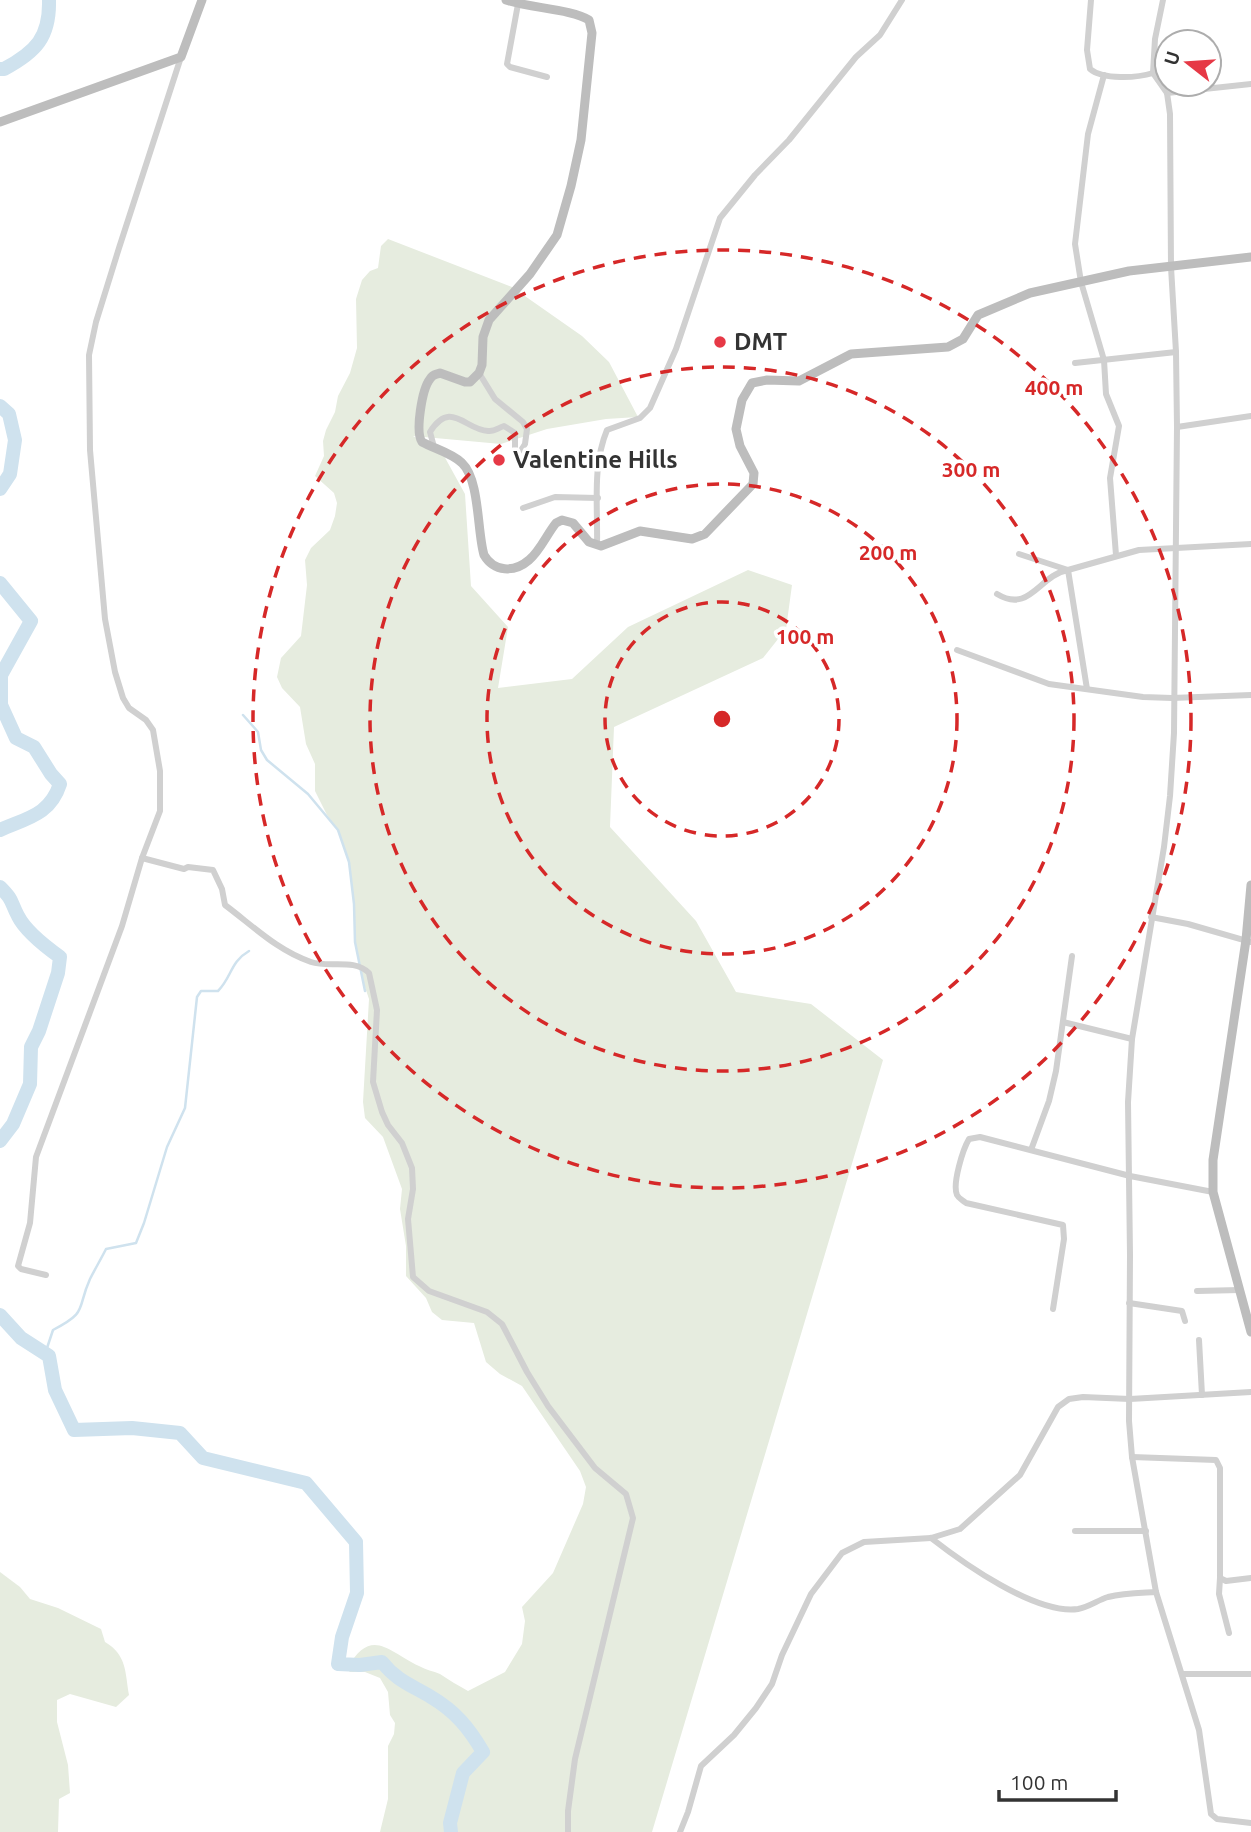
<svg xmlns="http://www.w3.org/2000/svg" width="1251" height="1832" viewBox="0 0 1251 1832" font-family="Ubuntu,sans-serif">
<rect width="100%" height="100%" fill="#fff"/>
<!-- green -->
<g fill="#e6ecdf">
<path d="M388 239 512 287 582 336 609 362 638 417 606 419 547 429 501 444 413 436 443 454 465 494 471 586 508 627 498 688 572 679 628 627 748 570 792 585 786 629 763 658 614 727 610 827 696 921 736 992 811 1004 883 1060 652 1832H380L388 1799V1746L394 1734 395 1723 390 1715 388 1692 380 1678 365 1672H350L347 1669C371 1625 389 1652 419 1666 426 1670 433 1671 440 1674 449 1680 459 1686 468 1691L505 1672 522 1644 525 1621 522 1607 553 1573 583 1504 586 1487 580 1471 522 1386 500 1374 486 1362 474 1323 442 1320 432 1312 426 1298 406 1276V1246L400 1209 402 1189 383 1137 365 1118 363 1102 369 999 361 975 355 942 354 904 349 862 338 830 327 815 315 791V764L306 744 300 707 282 688 277 677 281 658 301 636 307 585 305 560 311 548 330 530 335 516 337 503 334 493 315 476 324 456 323 441 326 430 335 412 338 396 350 373 357 348 356 299 362 280 370 271 378 268 381 246Z"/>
<path d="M0 1572 20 1587 30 1599 58 1608 101 1629 105 1642C127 1655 125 1672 129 1695L116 1707 70 1694 57 1700V1722L68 1765 70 1793 59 1799 58 1832H0Z"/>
</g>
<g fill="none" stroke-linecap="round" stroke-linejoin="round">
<!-- stream -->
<g stroke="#cfe2ee" stroke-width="2.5">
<path d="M243 715 258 732 261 750 267 760 308 794 338 830 349 862 354 904 355 942 365 991"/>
<path d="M45 1354 53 1330C89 1311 76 1310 90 1279 95 1269 101 1259 106 1249L136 1243 144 1223 167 1147 185 1108 197 997 201 991H218C232 977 230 962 249 951"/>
</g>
<!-- river -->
<g stroke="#cfe2ee" stroke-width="14">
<path d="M0 69H4C36 52 50 37 49 0"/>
<path d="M0 406 9 414 15 440 10 474 0 489"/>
<path d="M0 583 31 621 1 675V705L16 738 34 747 51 774 60 784C50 815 27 818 0 830"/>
<path d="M0 887C14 901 10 901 18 916 26 932 46 947 60 957L58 973 39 1031 31 1047 30 1084 13 1124 0 1141"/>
<path d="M0 1315 21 1338 49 1356 55 1390 74 1430 132 1428 180 1433 203 1458 306 1483 356 1542 357 1593 342 1637 338 1664 360 1665 382 1662C397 1681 411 1685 431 1697 455 1711 469 1728 483 1752L463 1773 450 1823 451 1832"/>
</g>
<!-- street -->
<g stroke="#d0d0d0" stroke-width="6">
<path d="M1091 0 1087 50 1090 69C1103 80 1137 78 1153 73"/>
<path d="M1163 0 1155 39 1153 73 1167 93 1170 114 1171 267 1176 352 1177 427 1174 733 1170 796 1164 847 1132 1039 1128 1102 1130 1255 1129 1421 1132 1457 1156 1592 1199 1730 1211 1814 1217 1819 1251 1823"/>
<path d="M518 4 507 64 510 67 547 77"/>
<path d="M1104 75 1088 134 1075 244 1081 282 1104 360 1106 394 1119 426 1110 478 1116 555"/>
<path d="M1167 93 1251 84"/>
<path d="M1075 363 1176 352"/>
<path d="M1177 427 1251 416"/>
<path d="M434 447 430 432C451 399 465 430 488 431 494 432 498 428 504 426L515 433V454L518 455 525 444 527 429 523 422 495 399 479 373"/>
<path d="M523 508 555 497 598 498"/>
<path d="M597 545C598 507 592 466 607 430L640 418 650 408 676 349 720 218 755 175 789 140 856 57 880 35 902 0"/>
<path d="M1019 554 1068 570 1139 550 1251 544"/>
<path d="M997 594C1030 614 1039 575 1068 570L1087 689"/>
<path d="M957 650 1049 684 1143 697 1172 698 1251 695"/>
<path d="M142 858 184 869 188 867 213 870 222 889 225 905C253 926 278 951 311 962 330 968 354 958 369 973L377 1010 373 1082 382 1112 388 1125 402 1143 412 1168 413 1189 408 1219 413 1277 429 1291 487 1312 502 1324 527 1372 548 1406 595 1468 626 1494 633 1518 575 1759 568 1811V1832"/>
<path d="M1151 917 1188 924 1251 942"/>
<path d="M1063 1022 1132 1039"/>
<path d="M1031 1150 1049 1101 1056 1071 1072 956"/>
<path d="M46 1275 21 1269 18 1266 30 1223 36 1157 122 926 142 858 160 811V771L153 730 146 720 129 708 123 698 115 672 105 619 90 450 89 355 96 322 119 248 181 57"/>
<path d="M1197 1291 1240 1290"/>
<path d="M1129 1303 1182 1311 1185 1321"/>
<path d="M1053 1309 1064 1239 1063 1225 966 1203C963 1200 959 1199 957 1195 952 1184 963 1149 969 1139L980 1137 1130 1176 1213 1192"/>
<path d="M1199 1340 1202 1395"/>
<path d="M1132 1457 1216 1460 1220 1468V1578L1226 1581 1251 1578"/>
<path d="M1075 1531H1146"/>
<path d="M931 1538C963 1563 1036 1615 1078 1609 1089 1607 1098 1600 1108 1597 1124 1593 1140 1593 1156 1592"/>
<path d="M1220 1578 1219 1594 1229 1633"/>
<path d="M1183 1674H1251"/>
<path d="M680 1832 688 1812 701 1766 734 1735 756 1708 772 1684 782 1655 811 1594 842 1553 864 1542 931 1538 960 1529 1020 1475 1058 1407 1069 1399 1083 1397 1130 1399 1251 1392"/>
</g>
<!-- secondary -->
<g stroke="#bdbdbd" stroke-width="9">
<path d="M506 0C529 8 572 9 589 20L592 33 581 140 571 186 557 235 530 274 489 320 483 337 482 365 479 373 470 382H465L440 373C435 375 433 374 430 379 422 389 415 432 422 442 435 449 452 453 462 463 480 480 477 532 484 555 494 572 514 573 529 560 540 551 547 534 556 523L562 520 573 523 589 542 601 546 640 531 692 539 705 534 753 484 754 473 740 446 736 429 742 400 752 383 767 380 799 381 851 354 948 347 963 339 978 315 1030 293 1129 271 1251 257"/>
<path d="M0 122 181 57 202 0"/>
<path d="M1251 885 1246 940 1213 1160V1192L1251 1332"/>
</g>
</g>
<!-- distance rings -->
<g fill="none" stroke="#d62828" stroke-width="3.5" stroke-dasharray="12 9">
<circle cx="722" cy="719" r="117"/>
<circle cx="722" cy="719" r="235"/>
<circle cx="722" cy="719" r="352"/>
<circle cx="722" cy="719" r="469"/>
</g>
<!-- markers -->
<g fill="#e63946" stroke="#fff" stroke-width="2.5">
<circle cx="720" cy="342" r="7"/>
<circle cx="499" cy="460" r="7"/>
</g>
<g text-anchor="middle" stroke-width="7" stroke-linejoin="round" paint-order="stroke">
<!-- poi labels -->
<g font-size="24" font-weight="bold" fill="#333" stroke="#fff" text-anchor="start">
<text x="734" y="350">DMT</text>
<text x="513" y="468">Valentine Hills</text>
</g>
</g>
<circle cx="722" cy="719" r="10" fill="#d62828" stroke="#fff" stroke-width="3.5"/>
<g font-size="21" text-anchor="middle" font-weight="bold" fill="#d62828" stroke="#fff" stroke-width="7" stroke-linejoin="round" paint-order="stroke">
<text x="1054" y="395">400 m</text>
<text x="971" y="477">300 m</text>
<text x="888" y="560">200 m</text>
<text x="805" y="644">100 m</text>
</g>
<!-- north arrow -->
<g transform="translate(1188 63) rotate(287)"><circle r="33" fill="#ffffff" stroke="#adadad" stroke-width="2"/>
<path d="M0-5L12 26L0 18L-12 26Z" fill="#e63946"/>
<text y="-10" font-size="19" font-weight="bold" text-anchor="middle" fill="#333333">U</text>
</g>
<!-- scale -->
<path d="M999 1790v10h117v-10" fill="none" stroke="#333333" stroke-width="3.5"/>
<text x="1010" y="1790" font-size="21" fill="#333333" stroke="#ffffff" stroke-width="5" paint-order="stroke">100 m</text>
</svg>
